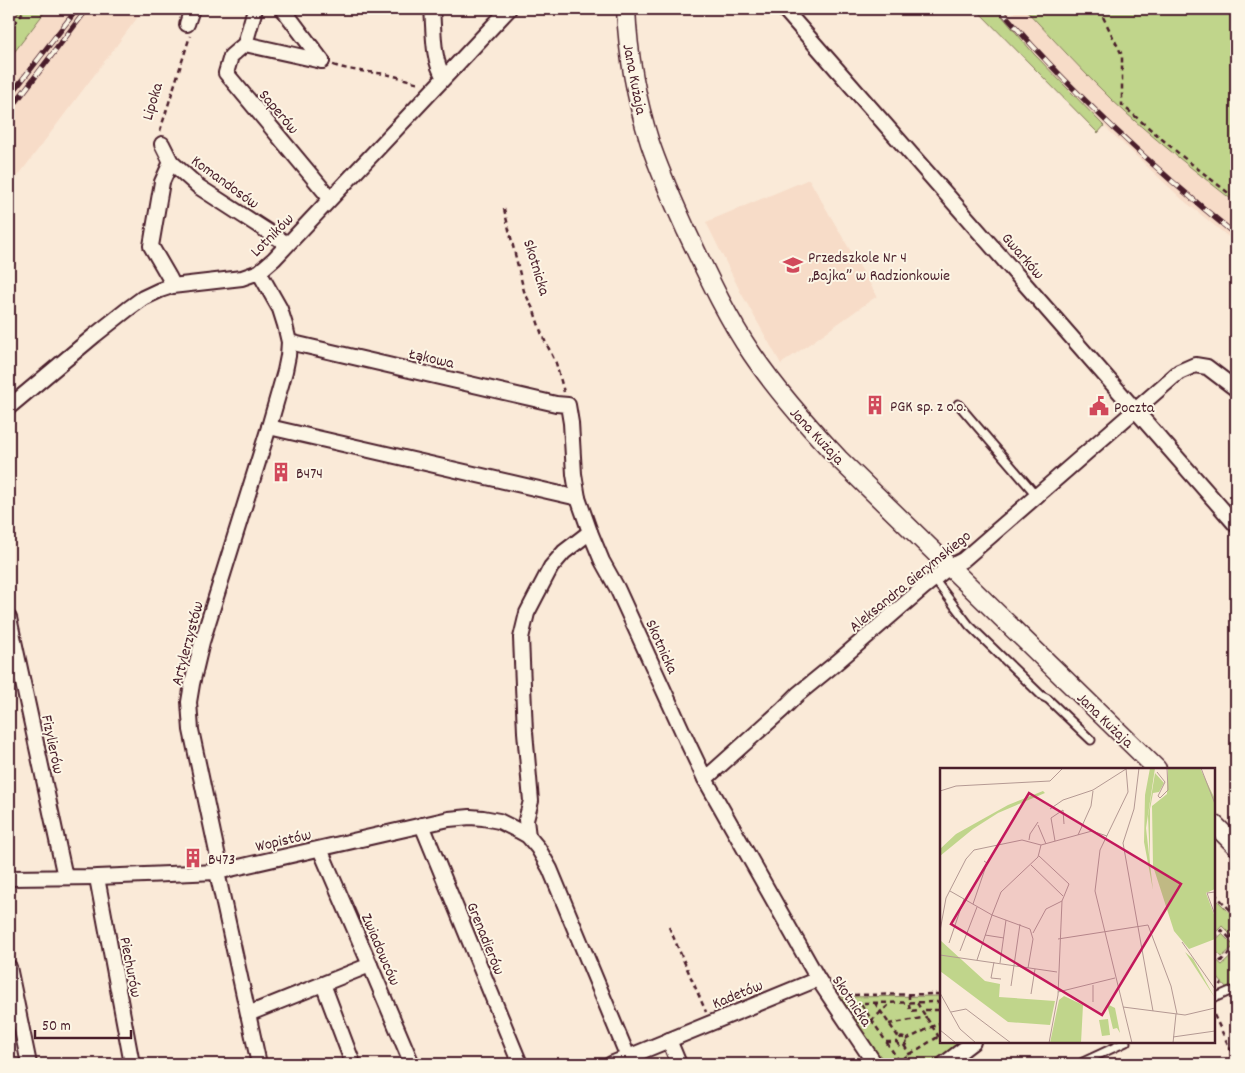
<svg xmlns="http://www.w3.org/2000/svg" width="1245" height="1073" viewBox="0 0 1245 1073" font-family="Dekko,sans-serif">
<rect width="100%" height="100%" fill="#faead8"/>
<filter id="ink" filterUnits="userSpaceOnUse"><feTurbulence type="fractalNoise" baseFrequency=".02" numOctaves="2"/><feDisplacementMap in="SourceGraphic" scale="10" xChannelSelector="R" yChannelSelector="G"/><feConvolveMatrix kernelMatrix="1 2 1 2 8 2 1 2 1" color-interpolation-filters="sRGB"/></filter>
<g filter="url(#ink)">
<!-- built -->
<g fill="#f7dcc8">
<path d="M47 9H144L9 188V59Z"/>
<path d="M996 9H1005L1011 15 1018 9H1025L1068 56 1114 101 1176 155 1236 203V243L1183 200 1104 126 1034 54Z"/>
<path d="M809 179 843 238 877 296 781 364 740 291 706 222Z"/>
</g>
<!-- green -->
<g fill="#c0d58b" stroke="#857a5b">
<path d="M21 9H47L9 59V25Z"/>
<path d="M976 9H996L1034 54 1104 126 1098 133Z"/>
<path d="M1025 9H1236V203C1194 170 1151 137 1112 100 1082 71 1054 40 1025 9Z"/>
<path d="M1214 897 1236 919V929L1231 935 1222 926 1214 934Z"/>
<path d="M1222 934 1234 946 1222 957 1214 949V941Z"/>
<path d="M1236 952V986L1228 989 1214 974V958L1222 965Z"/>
<path d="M941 996V1042H964L945 1057 934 1064H882L839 999 841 997Z"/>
</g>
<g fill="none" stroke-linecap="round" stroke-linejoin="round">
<defs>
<g id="service">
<path d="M958 404 1037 496"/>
<path d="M934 579 969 625 1042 696 1048 699 1091 740"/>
<path d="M1214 998 1230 991"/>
<path d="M1081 1064 1083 1062 1126 1042"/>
</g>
<g id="minor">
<path d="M255 9 245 44 231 56 226 73 330 198"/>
<path d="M283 9 322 61"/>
<path d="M432 9C434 29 432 60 444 77"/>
<path d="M784 9 1236 525"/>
<path d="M187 24 192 9"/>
<path d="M245 44 322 61"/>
<path d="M162 144 171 162 199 187 287 244"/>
<path d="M171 162 162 182 151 246 169 277 171 281 172 286"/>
<path d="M289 342 556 404 568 405 571 423 574 474 578 498 590 532 602 561 617 588 686 739 705 779 818 979 875 1064"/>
<path d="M9 407 95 335 128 309 143 298 160 290 172 286 242 278 259 272 274 259 509 9"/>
<path d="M269 427 578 498"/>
<path d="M9 618 65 877"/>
<path d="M705 779 782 710 798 694 836 663 924 587 949 567 963 560 1179 372 1195 365 1207 367 1236 389"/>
<path d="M422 825 520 1064"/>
<path d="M528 836 526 820 531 801 525 732 521 638 527 613 551 567 564 552 590 532"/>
<path d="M320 849 370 965 412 1064"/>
<path d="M221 871 191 730 189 702 192 684 202 642 269 427 285 371 288 356 289 342 285 325 280 309 259 272"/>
<path d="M217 872 259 1064"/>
<path d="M97 877 98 883 132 1064"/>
<path d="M9 878 97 877 217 872 449 819 470 817 483 818 499 821 519 831 528 836 538 848 550 869 628 1057"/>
<path d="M9 967 29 1064"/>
<path d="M323 984 352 1061"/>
<path d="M248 1014 370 965"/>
<path d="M669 1040 679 1064"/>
<path d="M611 1064 818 979"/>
<path d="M944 1064 973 1042"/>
</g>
<g id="tertiary">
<path d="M626 9C628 54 636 99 650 143 660 173 673 201 686 230 706 272 726 316 752 354 778 392 808 426 839 459L1157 769"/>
<path d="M1214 824 1236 846"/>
</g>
</defs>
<!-- service casing -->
<use href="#service" stroke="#4a1f2b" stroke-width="11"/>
<!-- minor casing -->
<use href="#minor" stroke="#4a1f2b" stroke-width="18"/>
<!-- tertiary casing -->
<use href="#tertiary" stroke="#4a1f2b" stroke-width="21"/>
<!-- path -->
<g stroke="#4a1f2b" stroke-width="2.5" stroke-dasharray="5 4" stroke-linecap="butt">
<path d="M1099 9 1122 55V105L1183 157 1236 199"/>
<path d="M1234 9 1236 10"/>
<path d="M9 31 25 9"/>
<path d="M333 65C348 70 362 71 377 73 391 74 406 80 420 83"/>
<path d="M160 131 190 36"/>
<path d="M504 209 524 291 534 311 542 335 556 363 564 392"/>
<path d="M1214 893 1236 916"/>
<path d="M669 927 706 1012"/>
<path d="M1214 938 1222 930 1236 945"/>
<path d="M1230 938 1236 932"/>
<path d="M1214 953 1221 961 1236 947"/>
<path d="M1214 977 1222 985"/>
<path d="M909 994V1000"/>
<path d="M845 995 941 994"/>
<path d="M941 1002 863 1003 861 1004 899 1061 941 1035"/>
<path d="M875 1003 899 1038"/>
<path d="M917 1003 939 1037"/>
<path d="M909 1004 910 1011 920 1010"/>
<path d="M925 1010H941"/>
<path d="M1214 1015 1236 1061"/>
<path d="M871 1021 890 1004"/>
<path d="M889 1024 927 1017"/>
<circle cx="902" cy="1042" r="4.5"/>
<path d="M906 1040 941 1022"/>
<path d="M886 1042H897"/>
<path d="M904 1045 910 1055"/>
</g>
<!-- service -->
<use href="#service" stroke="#fcf5e5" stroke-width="7"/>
<!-- minor -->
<use href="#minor" stroke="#fcf5e5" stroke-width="14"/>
<!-- tertiary -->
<use href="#tertiary" stroke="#fcf5e5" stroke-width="18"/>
<defs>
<g id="rail">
<path d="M1000 9C1071 92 1151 166 1236 235"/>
<path d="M9 97 77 9"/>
<path d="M9 111 87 9"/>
</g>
</defs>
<!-- rail casing -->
<use href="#rail" stroke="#4a1f2b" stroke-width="5.5"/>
<!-- rail -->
<use href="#rail" stroke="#fcf5e5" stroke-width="4" stroke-dasharray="11" stroke-linecap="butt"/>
</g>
</g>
<!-- icons -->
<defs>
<symbol id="school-bare" viewBox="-9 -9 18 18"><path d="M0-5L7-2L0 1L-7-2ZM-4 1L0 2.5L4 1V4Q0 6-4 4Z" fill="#d1495b" stroke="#fcf5e5" stroke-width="2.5" paint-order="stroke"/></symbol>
<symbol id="building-bare" viewBox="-9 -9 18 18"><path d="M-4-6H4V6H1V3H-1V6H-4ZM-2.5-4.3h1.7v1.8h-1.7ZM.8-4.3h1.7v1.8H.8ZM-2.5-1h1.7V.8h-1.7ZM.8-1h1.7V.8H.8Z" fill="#d1495b" stroke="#fcf5e5" stroke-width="2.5" paint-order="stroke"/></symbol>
<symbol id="civic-bare" viewBox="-9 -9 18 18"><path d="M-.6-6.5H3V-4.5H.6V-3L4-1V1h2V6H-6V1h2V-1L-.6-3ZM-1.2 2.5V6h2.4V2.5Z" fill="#d1495b" stroke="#fcf5e5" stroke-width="2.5" paint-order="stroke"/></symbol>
</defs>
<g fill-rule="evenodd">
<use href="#school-bare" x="779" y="251" width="28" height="28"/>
<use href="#building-bare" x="861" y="391" width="28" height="28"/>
<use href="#civic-bare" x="1085" y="392" width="28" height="28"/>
<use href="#building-bare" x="267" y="458" width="28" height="28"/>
<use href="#building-bare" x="179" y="844" width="28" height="28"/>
</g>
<g text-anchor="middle" stroke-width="4" stroke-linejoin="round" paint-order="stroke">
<!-- street labels -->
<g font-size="16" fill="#4a1f2b" stroke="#fcf5e5">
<text transform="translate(636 79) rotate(79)" y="6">Jana Kużaja</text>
<text transform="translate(151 101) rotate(-73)" y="6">Lipoka</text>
<text transform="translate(280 111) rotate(50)" y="6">Saperów</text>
<text transform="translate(226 181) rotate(36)" y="6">Komandosów</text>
<text transform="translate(271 234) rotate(-45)" y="6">Lotników</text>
<text transform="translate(1024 255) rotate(49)" y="6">Gwarków</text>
<text transform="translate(538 267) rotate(73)" y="6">Skotnicka</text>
<text transform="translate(432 357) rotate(13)" y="6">Łąkowa</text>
<text transform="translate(818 435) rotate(47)" y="6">Jana Kużaja</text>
<text transform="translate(909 580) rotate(-39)" y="6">Aleksandra Gierymskiego</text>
<text transform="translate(186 643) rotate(-75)" y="6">Artylerzystów</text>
<text transform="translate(663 646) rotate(66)" y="6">Skotnicka</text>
<text transform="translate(1106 719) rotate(44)" y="6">Jana Kużaja</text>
<text transform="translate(54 744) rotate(78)" y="6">Fizylierów</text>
<text transform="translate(283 839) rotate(-13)" y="6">Wopistów</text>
<text transform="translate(487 938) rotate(68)" y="6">Grenadierów</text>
<text transform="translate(382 949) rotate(67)" y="6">Zwiadowców</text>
<text transform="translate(132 967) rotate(79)" y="6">Piechurów</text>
<text transform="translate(737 993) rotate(-22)" y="6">Kadetów</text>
<text transform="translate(853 1000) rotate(56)" y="6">Skotnicka</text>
</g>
<!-- poi labels -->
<g font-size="16" fill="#4a1f2b" stroke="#fcf5e5" text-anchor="start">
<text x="808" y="262">Przedszkole Nr 4<tspan x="808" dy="18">„Bajka” w Radzionkowie</tspan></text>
<text x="890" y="411">PGK sp. z o.o.</text>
<text x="1114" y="412">Poczta</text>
<text x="296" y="478">B474</text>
<text x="208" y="864">B473</text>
</g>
</g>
<!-- overview -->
<g transform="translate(940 768)">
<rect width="275" height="275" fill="#faead8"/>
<path d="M210 0H215L206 60 213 122 204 74 205 27ZM228 0H260L275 31V121L266 125 275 149V171L249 181 234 163 213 98 212 38 227 26ZM215 5 224 15 219 24 213 25 210 41V96L208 48ZM103 23 105 25 58 45 33 61 0 88V81L16 66 68 37ZM0 172 45 213 60 216 59 229 115 233 110 257 68 254 0 203ZM245 184 253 191 275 230ZM124 228 143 237 141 275H110L119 232ZM167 236 175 240 180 265 177 260 173 261ZM168 251 170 267 162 268 159 252Z" fill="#c0d58b"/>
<path fill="none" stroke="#b49993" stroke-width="1" d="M186 0 188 24 160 82 155 123 192 275M199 0 194 41 183 75 213 243M261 0 275 36M217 4 225 14 218 28 220 30 228 22 227 0M0 23 16 18 110 13 123 0M110 41 123 32 153 22 186 1M98 57 106 76M138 67 151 38 153 23M89 72 90 66 98 54M115 73 111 50 123 42 124 56M99 88 129 116 122 133 118 227 109 275M91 97 123 128M10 123 52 147 90 161 93 171 88 200M275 124 267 125 275 147M33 136 47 95 44 93M52 147 61 124 98 89 101 77M0 163 6 130 26 91 34 82 82 72 101 77 152 63 167 68M93 165 106 141 122 133M45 167 64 170M118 171 208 157 231 218 237 246M242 174 275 221M9 175 24 131M20 183 37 139M0 187 117 204M37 192 52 147M54 194 51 210 61 211M60 195 66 152M71 218 80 156M118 224 175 210M0 225 20 261 36 275M91 226 95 201M153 234V217M183 239 245 247 275 240M11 244 26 241 71 275M0 262 16 275M233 269 275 263M233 275 236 246"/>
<path fill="#c2185b" fill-opacity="0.15" stroke="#c2185b" stroke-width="2.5" d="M89 25 241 116 162 247 11 156Z"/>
<rect width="275" height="275" fill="none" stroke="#4a1f2b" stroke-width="2.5"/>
</g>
<!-- margin -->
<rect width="1245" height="1073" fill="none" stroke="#fcf5e5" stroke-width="30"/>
<rect x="15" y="15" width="1215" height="1043" fill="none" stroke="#4a1f2b" stroke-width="2" filter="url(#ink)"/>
<!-- scale -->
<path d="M35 1030v8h96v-8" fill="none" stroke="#4a1f2b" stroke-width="2.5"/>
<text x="42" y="1030" font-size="15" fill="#4a1f2b" stroke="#fcf5e5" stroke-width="4" paint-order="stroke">50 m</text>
</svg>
